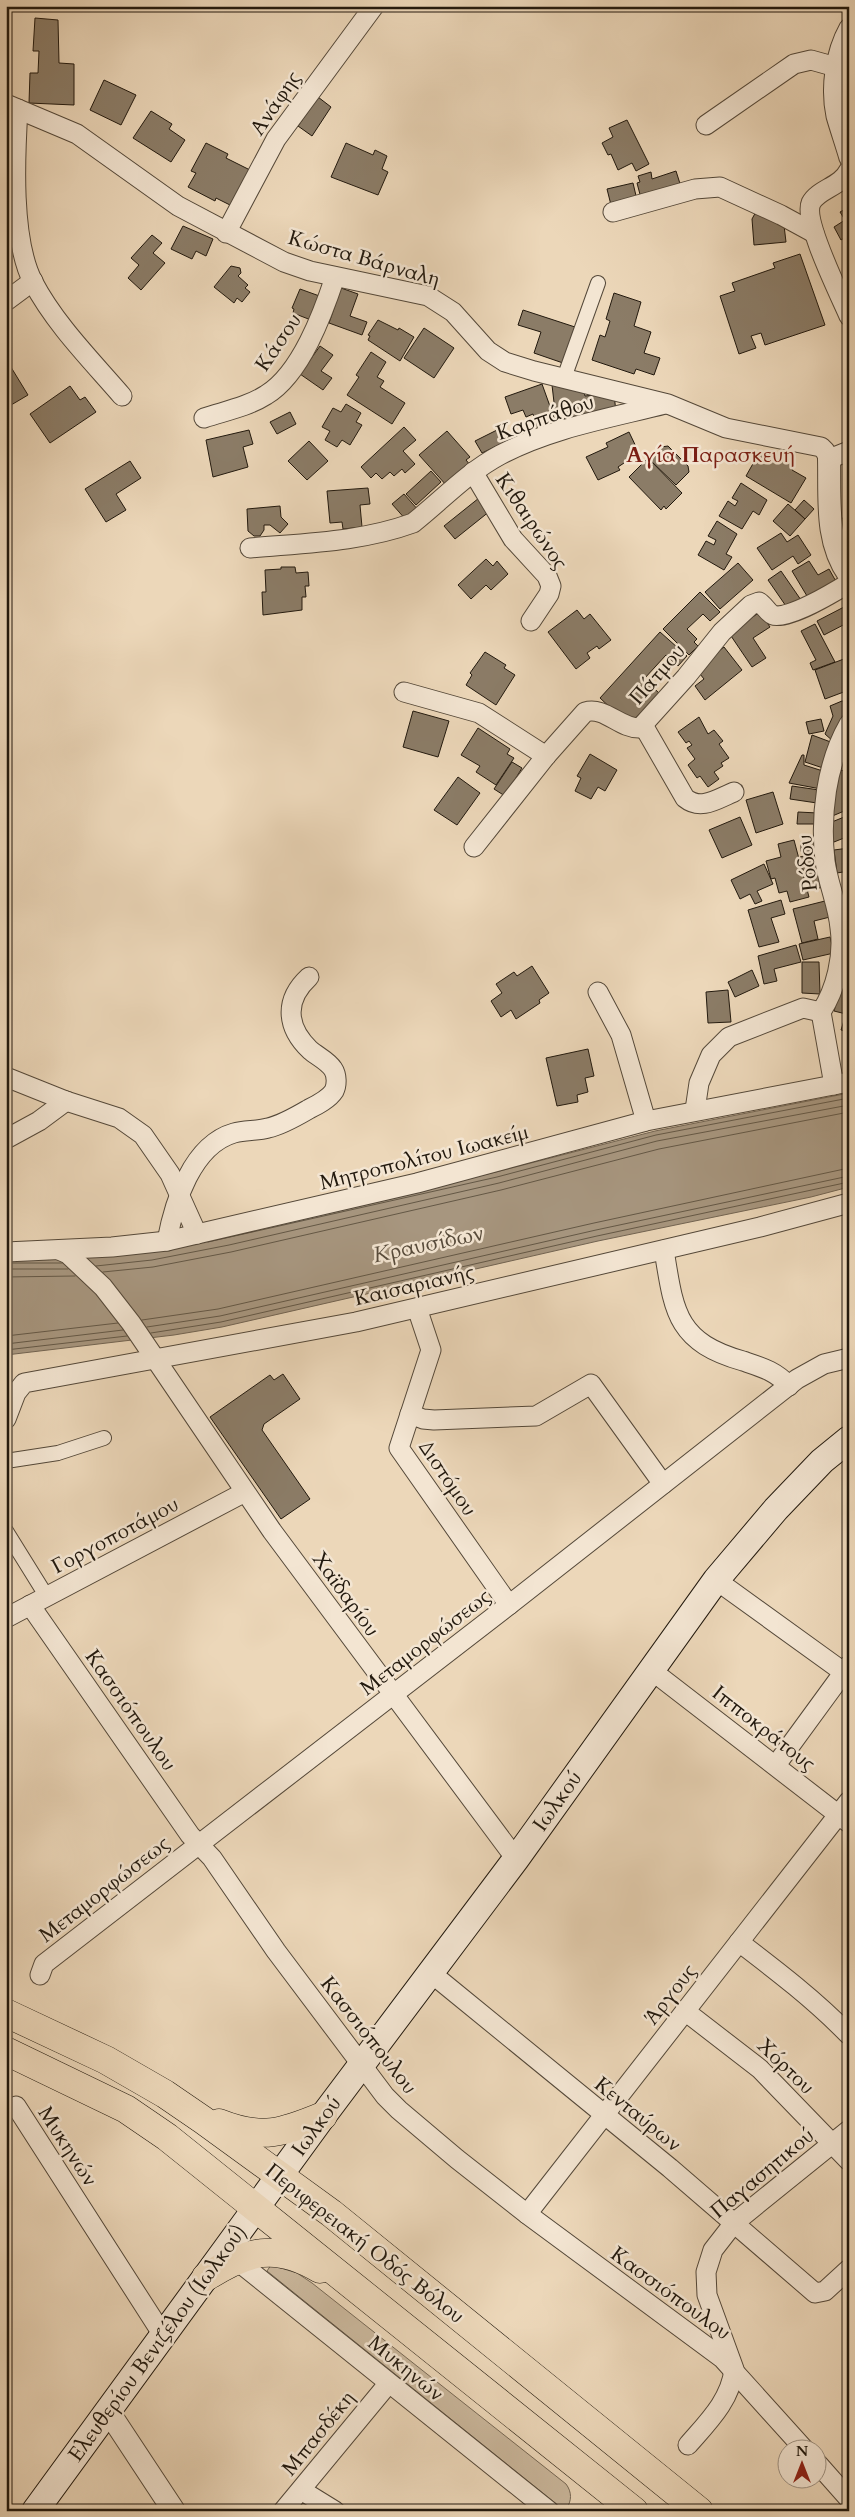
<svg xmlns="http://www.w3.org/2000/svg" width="855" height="2517" viewBox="0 0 855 2517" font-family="Cardo,serif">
<rect width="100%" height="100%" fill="#ecd7b9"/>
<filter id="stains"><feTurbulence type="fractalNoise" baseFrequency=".004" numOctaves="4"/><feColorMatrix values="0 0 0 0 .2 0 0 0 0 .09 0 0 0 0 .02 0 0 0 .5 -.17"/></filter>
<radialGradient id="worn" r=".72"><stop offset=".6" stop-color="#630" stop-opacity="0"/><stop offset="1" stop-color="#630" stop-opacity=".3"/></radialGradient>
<!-- green -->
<path fill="#cab79c" stroke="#766855" d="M271 2265 297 2273 312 2283 566 2484C572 2492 572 2501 566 2509L559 2506 267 2271Z"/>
<!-- water -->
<path fill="#a7967f" stroke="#726452" d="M849 1093V1187L811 1197 598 1241 222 1327 174 1335 6 1355V1258L227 1234 496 1172 655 1131Z"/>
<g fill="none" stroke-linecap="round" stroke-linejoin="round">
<!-- shore -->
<g stroke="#645846" stroke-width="1">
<path d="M208 1242 497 1177 656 1135 849 1098"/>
<path d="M6 1263H62"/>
<path d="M96 1266 152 1260 229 1245 499 1183 657 1141 849 1105"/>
<path d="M6 1269H68"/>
<path d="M103 1272 153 1267 231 1252 501 1190 659 1149 849 1112"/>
<path d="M6 1277 75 1276"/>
<path d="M142 1320 218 1309 594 1223 849 1168"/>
<path d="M147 1327 220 1316 596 1230 849 1176"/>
<path d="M151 1333 221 1322 597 1236 849 1182"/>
<path d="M6 1336 118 1323"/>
<path d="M6 1344 123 1330"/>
<path d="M6 1350 127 1336"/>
</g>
</g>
<!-- building -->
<g fill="#8b7c67" stroke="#22190e">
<path d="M35 18 58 20 59 63 74 64V105L29 103 30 73H38L39 51H33Z"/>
<path d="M104 80 136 95 121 125 90 110Z"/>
<path d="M318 97 331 107 312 136 298 126Z"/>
<path d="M151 111 172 124 169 129 185 140 171 162 133 138Z"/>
<path d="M627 120 649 164 636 171 632 163 618 170 611 154 608 155 602 143 613 137 609 128Z"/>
<path d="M206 143 228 154 226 158 250 170 232 206 216 198 215 201 188 187 196 173 191 171Z"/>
<path d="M346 143 373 155 375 150 387 156 382 169 388 172 378 195 331 177Z"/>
<path d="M676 171 682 190 642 202 637 183 640 182 638 176 651 172 652 179Z"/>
<path d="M633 183 637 200 611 205 607 189Z"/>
<path d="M849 207V235L841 240 834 227 845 220 840 212Z"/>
<path d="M758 208 783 217 786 242 754 245 752 219Z"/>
<path d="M183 226 213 239 206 256 196 251 192 259 171 249Z"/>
<path d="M152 235 162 243 153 253 165 263 141 290 128 278 139 265 131 258Z"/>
<path d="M800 254 825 325 765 345 761 333 751 336 756 348 739 354 720 296 735 291 732 283 775 268 773 263Z"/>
<path d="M231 266 240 268 241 273 238 276 248 285 245 288 250 292 242 302 237 298 234 303 214 287Z"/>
<path d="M341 288 358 294 350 316 367 322 362 335 329 323Z"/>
<path d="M300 289 325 298 311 320 293 313 294 309 292 308Z"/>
<path d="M614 293 641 302 634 326 651 332 644 353 660 358 654 375 636 369 634 374 592 360 600 335 605 337 610 321 606 319Z"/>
<path d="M523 310 575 327 563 363 534 353 541 332 518 325Z"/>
<path d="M378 320 398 330 399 328 414 337 400 361 368 340 370 336 368 335Z"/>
<path d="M424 328 454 348 434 378 404 358Z"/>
<path d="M320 346 333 355 321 371 332 378 323 390 300 374Z"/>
<path d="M371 352 386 362 377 377 384 381 380 387 405 403 392 424 347 395 359 377 356 375Z"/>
<path d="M6 359 28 395 6 408Z"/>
<path d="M575 383 582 384 585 396 614 393 616 413 563 419 562 410 555 411 552 385Z"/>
<path d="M542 384 556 423 538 429 533 414 526 417 523 410 511 414 505 397Z"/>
<path d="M70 386 80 400 85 397 96 412 50 443 30 414Z"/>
<path d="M346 404 361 413 356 422 362 425 350 445 342 440 337 447 325 440 330 431 322 427 333 408 341 412Z"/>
<path d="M290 412 296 424 277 434 270 422Z"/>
<path d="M404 427 416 440 403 451 415 464 405 473 402 469 394 476 390 472 382 479 376 473 371 478 361 467Z"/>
<path d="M503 427 509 440 482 453 475 441Z"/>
<path d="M249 430 253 444 243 447 248 467 213 477 206 440Z"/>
<path d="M447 431 470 457 466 460 471 466 447 486 419 455Z"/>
<path d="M629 432 639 453 618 467 620 470 598 480 586 457 608 447 606 443Z"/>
<path d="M309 441 328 461 307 480 288 461Z"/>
<path d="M668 446 688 466 689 472 676 485 649 459 661 447Z"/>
<path d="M759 453 778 456 792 463V470L806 478 791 503 746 476Z"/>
<path d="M648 458 682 493 666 509 664 506 661 510 629 477Z"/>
<path d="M130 461 141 478 116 494 126 510 106 522 85 489Z"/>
<path d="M431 471 441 482 416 505 406 494Z"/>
<path d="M741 483 767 500 759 515 753 511 742 529 719 516 728 501 735 506 738 501 732 498Z"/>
<path d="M368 488 370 504 360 505 362 527 343 529 342 522 330 523 327 491Z"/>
<path d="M404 494 419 511 407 521 392 504Z"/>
<path d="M479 498 490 511 455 539 444 526Z"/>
<path d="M804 500 814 509 805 519 795 510Z"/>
<path d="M788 504 805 519 790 536 773 521Z"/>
<path d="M280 506 281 517 288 524 280 533 270 525H264V530L260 536H254L248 531 247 509Z"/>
<path d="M841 518 849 519V538L843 551Z"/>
<path d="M717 521 737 534 726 554 732 557 724 570 698 555 706 541 714 545 716 540 708 536Z"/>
<path d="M781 533 787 542 798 535 811 555 798 564 793 556 772 570 757 548Z"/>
<path d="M486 559 493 566 497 561 508 574 491 590 486 585 471 599 458 585Z"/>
<path d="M809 561 818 575 829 569 838 585 810 601 792 571Z"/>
<path d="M738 563 753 580 720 609 705 592Z"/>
<path d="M281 567H295L296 573 308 572 309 586H305L306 597H302V610L263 615 262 592H266L265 570 281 569Z"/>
<path d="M781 571 801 600 788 609 768 580Z"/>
<path d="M700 592 720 612 710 621 703 614 687 629 697 639 694 642 698 646 689 655 663 629Z"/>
<path d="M844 607 849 616V622L824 635 817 621Z"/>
<path d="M577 610 584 619 590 614 611 640 599 649 597 646 587 653 590 658 576 669 548 632Z"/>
<path d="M760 612 770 627 753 638 766 658 752 667 729 633Z"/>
<path d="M815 624 835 662 813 670 810 663 816 660 801 631Z"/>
<path d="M660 632 687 656 678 666 666 655 644 679 659 693 629 725 600 698Z"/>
<path d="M724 647 742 670 705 700 695 686 704 679 696 669Z"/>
<path d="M485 652 506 665 504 668 515 675 496 705 466 685 472 675 470 673Z"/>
<path d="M849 657V690L825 699 815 670Z"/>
<path d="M842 701H849V721L834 742 825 734 833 716 830 706Z"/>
<path d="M413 711 449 721 438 757 403 747Z"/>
<path d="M699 717 708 734 714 730 723 741 719 744 729 758 721 763 723 766 714 772 719 779 708 787 700 776 697 778 688 765 695 759 687 748 692 745 689 741 686 743 678 732Z"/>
<path d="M821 719 824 731 809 734 806 722Z"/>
<path d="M478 728 510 749 507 754 514 758 496 785 476 772 480 766 461 755Z"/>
<path d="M812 735 836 744 826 769 805 762Z"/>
<path d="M590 754 617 770 605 791 598 787 591 799 575 791 581 778 577 776Z"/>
<path d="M802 755H804V765L826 772 821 789 789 783Z"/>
<path d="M512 762 522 768 505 796 494 789Z"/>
<path d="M849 770V809L830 817 835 771Z"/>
<path d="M458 777 480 793 457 825 434 810Z"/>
<path d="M792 786 819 790 817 803 790 799Z"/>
<path d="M773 792 783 824 756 833 746 800Z"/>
<path d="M798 812 818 813V824H797Z"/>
<path d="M849 815V836L834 842 827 824Z"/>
<path d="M740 817 752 845 722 858 709 830Z"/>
<path d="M794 840 809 897 790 902 787 891 779 893 775 878 771 879 766 861 781 857 778 844Z"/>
<rect x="801" y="842" width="17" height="9"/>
<path d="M849 848V871L837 873 834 850Z"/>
<path d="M815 853 823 887 808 891 800 857Z"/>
<path d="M764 864 773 884 757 891 762 901 755 904 750 894 740 899 731 880Z"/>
<path d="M781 900 785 914 771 918 779 942 759 947 748 910Z"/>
<path d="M825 901 830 917 814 921 818 939 802 943 793 909Z"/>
<path d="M830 937 834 953 803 960 799 944Z"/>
<path d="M796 945 801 962 774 969 777 981 764 984 758 956Z"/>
<path d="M802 962H819L820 994 802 993Z"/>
<path d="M532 966 549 993 539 1000 540 1003 516 1019 511 1010 501 1017 491 1001 502 993 496 984 514 972 517 976Z"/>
<path d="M752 970 759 986 735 997 728 982Z"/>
<path d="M843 980 849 981V1032L841 1030 846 1014 834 1011Z"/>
<path d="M728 990 731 1022 708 1023 706 992Z"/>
<path d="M588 1049 594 1076 585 1078 588 1092 577 1095 578 1102 557 1106 546 1058Z"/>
<path d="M283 1374 300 1399 264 1424 262 1430 310 1499 281 1519 210 1417 270 1375 274 1380Z"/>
</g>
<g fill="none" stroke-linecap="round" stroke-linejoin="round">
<defs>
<g id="pedestrian">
<path d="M564 378 598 283"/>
<path d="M6 1461 58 1453 104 1438"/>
<path d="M6 1531 47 1597"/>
</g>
<g id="minor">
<path d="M849 28C835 53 830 88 836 116 840 130 845 144 849 158"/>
<path d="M6 104 77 134 178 206 284 262 310 271 428 296 453 312 488 351 505 362 534 371 668 404 726 428 821 447 825 451 829 459 849 451"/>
<path d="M18 109C15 157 11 239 33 282 55 324 91 360 122 396"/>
<path d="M706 125 794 64 811 60 836 67"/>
<path d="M849 170C841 187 818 189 811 203 803 221 840 295 849 316"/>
<path d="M613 212 695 189 720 187 781 215 814 233"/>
<path d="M226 233 276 139 374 6"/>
<path d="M6 301 33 281"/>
<path d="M204 418C225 411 247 407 266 395 301 374 323 313 335 277"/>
<path d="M473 472 513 539 547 576 551 586 549 594 531 621"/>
<path d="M250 548C305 543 361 542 413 523 442 500 468 472 500 455 551 428 610 418 665 404"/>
<path d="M404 692 479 713 546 756"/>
<path d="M643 725 685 798C701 811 717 799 734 792"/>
<path d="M474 847 546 756 585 712C605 706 620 729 640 728L686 677 722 632 751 605 759 602C764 605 768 613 773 615 787 621 836 591 849 583"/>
<path d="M598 992 621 1035 646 1121"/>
<path d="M6 1077 66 1101 119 1118 143 1135 170 1174 197 1234"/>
<path d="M834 1085 821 1012C836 989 844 956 840 928 838 905 828 884 825 861 820 816 826 764 849 724"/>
<path d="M695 1110 699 1083 711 1055 729 1037 803 1008 821 1012"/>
<path d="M6 1139 39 1121 66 1101"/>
<path d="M167 1241C174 1203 192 1145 234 1133 245 1130 257 1131 268 1128 282 1125 297 1116 309 1109 317 1105 329 1099 334 1091 337 1085 337 1075 333 1069 328 1061 317 1056 310 1050 286 1027 284 1000 309 977"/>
<path d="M59 1250 68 1254 103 1287 131 1323 272 1531 516 1859"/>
<path d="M664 1250C674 1312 676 1342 743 1361 761 1367 776 1371 789 1386"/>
<path d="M6 1252 112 1247 167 1241 417 1183 646 1121 849 1082"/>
<path d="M417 1308 431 1350 399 1448 509 1605"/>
<path d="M410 1414 423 1419 434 1420 536 1416 591 1384 663 1484"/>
<path d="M6 1419 16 1393 24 1383 356 1322 760 1227 849 1203"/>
<path d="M716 1580 849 1676"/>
<path d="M30 1605 190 1835 212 1858 276 1951 385 2096 399 2110 457 2159 527 2214 722 2358 805 2450"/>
<path d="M6 1618 245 1492"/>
<path d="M651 1670 849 1823"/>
<path d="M776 1765 849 1665"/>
<path d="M739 1942C777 1971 815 2000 849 2035"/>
<path d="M431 1973 670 2168 815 2293 825 2291 849 2269"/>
<path d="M40 1975 44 1964 509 1605 797 1379 824 1364 849 1358"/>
<path d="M685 2011 760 2069 849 2161"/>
<path d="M16 2106 163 2335"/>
<path d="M527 2214 849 1801"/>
<path d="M235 2259 549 2511"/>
<path d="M688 2445C707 2423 731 2400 734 2369L707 2295 706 2272 713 2250 734 2223 849 2130"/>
<path d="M818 2464 849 2499"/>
<path d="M301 2490 335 2511"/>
<path d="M283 2511 388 2384"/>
</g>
<g id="tertiary">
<path d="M829 459C830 499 825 541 849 575"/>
<path d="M108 2411 174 2511"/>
</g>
<path id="secondary" d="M35 2511 323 2116 516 1859 716 1580 776 1509 822 1461 849 1439"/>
<g id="primary">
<path d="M6 2013 106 2060 165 2094 203 2120 331 2213 699 2511"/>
<path d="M6 2051 126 2109 167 2137 634 2511"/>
<path d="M219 2123C262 2140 282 2133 323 2116"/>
<path d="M206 2277C247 2251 275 2242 320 2269"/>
</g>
</defs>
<!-- pedestrian casing -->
<use href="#pedestrian" stroke="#544839" stroke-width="16"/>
<!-- minor casing -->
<use href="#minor" stroke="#544839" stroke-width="21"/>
<!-- tertiary casing -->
<use href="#tertiary" stroke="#544839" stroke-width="24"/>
<!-- secondary casing -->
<use href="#secondary" stroke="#22190e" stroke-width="28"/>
<!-- primary casing -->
<use href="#primary" stroke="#22190e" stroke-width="29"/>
<!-- pedestrian -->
<use href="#pedestrian" stroke="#f3e5d2" stroke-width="14"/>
<!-- minor -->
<use href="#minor" stroke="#f3e5d2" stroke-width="19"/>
<!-- tertiary -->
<use href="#tertiary" stroke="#f3e5d2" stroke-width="22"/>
<!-- secondary -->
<use href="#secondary" stroke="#f3e5d2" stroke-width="26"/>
<!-- primary -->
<use href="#primary" stroke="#ecd7b9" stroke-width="28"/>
</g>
<g text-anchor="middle" stroke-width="5" stroke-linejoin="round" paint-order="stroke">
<!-- street labels -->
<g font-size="21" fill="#22190e" stroke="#f3e5d2">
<text transform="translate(275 103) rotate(-56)" y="7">Ανάφης</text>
<text transform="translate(364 258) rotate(16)" y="7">Κώστα Βάρναλη</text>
<text transform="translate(278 342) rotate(-56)" y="7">Κάσου</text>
<text transform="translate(545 417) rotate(-19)" y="7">Καρπάθου</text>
<text transform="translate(532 521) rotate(56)" y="7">Κιθαιρώνος</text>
<text transform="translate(657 674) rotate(-49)" y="7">Πάτμου</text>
<text transform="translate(807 863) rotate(-96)" y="7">Ρόδου</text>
<text transform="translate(424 1157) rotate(-14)" y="7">Μητροπολίτου Ιωακείμ</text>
<text transform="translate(414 1285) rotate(-13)" y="7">Καισαριανής</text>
<text transform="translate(448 1478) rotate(56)" y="7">Διστόμου</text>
<text transform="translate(115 1535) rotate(-28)" y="7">Γοργοποτάμου</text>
<text transform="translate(346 1594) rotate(54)" y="7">Χαϊδαρίου</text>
<text transform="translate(425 1642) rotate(-38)" y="7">Μεταμορφώσεως</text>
<text transform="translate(131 1710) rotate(55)" y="7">Κασσιόπουλου</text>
<text transform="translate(764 1728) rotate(38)" y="7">Ιπποκράτους</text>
<text transform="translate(557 1801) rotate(-55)" y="7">Ιωλκού</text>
<text transform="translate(104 1889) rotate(-38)" y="7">Μεταμορφώσεως</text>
<text transform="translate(670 1994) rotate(-52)" y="7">Άργους</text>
<text transform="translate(369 2035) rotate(52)" y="7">Κασσιόπουλου</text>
<text transform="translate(786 2066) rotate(44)" y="7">Χόρτου</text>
<text transform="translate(638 2114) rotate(39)" y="7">Κενταύρων</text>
<text transform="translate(316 2126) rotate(-54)" y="7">Ιωλκού</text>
<text transform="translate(68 2146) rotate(57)" y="7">Μυκηνών</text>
<text transform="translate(762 2173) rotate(-40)" y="7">Παγασητικού</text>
<text transform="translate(365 2243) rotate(38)" y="7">Περιφερειακή Οδός Βόλου</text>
<text transform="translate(671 2293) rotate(36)" y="7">Κασσιόπουλου</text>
<text transform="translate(157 2343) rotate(-54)" y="7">Ελευθερίου Βενιζέλου (Ιωλκού)</text>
<text transform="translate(406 2368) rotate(39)" y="7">Μυκηνών</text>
<text transform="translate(318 2433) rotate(-51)" y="7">Μπασδέκη</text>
</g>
<!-- neighbourhood labels -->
<g font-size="22" font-weight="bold" fill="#7a1f14" stroke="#f3e5d2">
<text x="711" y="462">Αγία Παρασκευή</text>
</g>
<!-- water labels -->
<g font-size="22" font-style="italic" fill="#574b3b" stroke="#f3e5d2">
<text transform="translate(428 1243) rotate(-12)" y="8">Κραυσίδων</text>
</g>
</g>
<!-- margin -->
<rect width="855" height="2517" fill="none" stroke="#ecd7b9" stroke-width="25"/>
<rect x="8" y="8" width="840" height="2502" fill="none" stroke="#22190e" stroke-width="2.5"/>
<rect x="12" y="12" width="830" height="2492" fill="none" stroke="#22190e"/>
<!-- north arrow -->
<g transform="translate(802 2464)"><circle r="24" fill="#f3e5d2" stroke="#9f9384"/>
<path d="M0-4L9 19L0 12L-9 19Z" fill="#8f2418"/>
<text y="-8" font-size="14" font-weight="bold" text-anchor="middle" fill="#22190e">N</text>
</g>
<rect width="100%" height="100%" filter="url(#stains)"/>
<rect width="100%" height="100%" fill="url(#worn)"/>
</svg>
